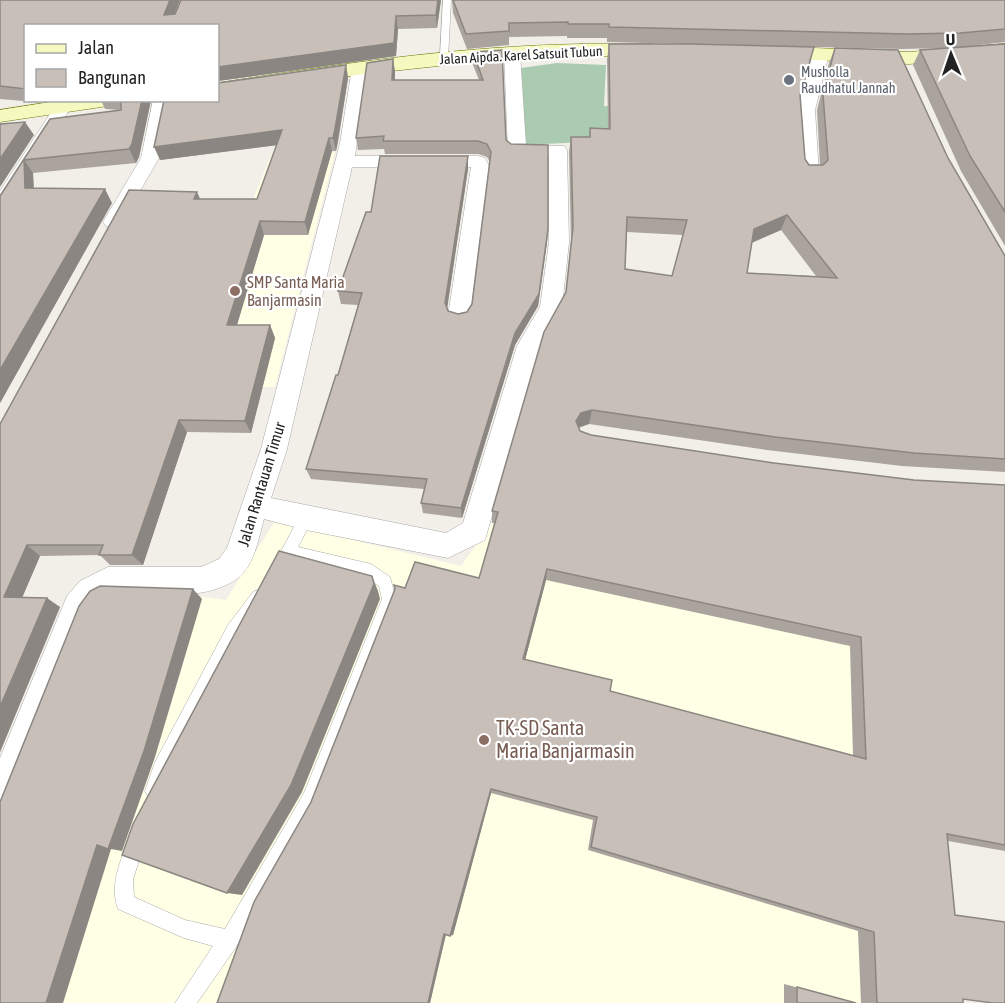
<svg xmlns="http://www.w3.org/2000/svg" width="1005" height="1003" viewBox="0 0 1005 1003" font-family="'Asap Condensed',sans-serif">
<rect width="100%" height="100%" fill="#f2efe9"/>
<!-- education -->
<g fill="#feffe5">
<path d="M335 152 275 387H262L151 332 248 212 271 155Z"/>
<path d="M497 516 917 603 952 1003H0L112 586 226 600 275 521 461 566Z"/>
</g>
<!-- cemetery -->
<path fill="#aacbb0" d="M557 63 606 65 604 106 641 109 585 142 523 145 514 69Z"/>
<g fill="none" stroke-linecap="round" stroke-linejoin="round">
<defs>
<g id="lane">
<path d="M443 0H451L448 58 444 60 440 58Z"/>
<path d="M306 512 311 514 313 518 298 547 371 564 390 577 396 599 316 805 236 947 197 1003H175L213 946 184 938 118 909C109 885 121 859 130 837L136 834 142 837 145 843 133 879 134 897 185 920 225 929 304 793 382 599 379 586 362 575 292 558 289 563 284 565 279 563 277 559 279 555 301 514Z"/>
<path d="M258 590 263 592 265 597 263 602 238 635 169 771 160 797 154 800 148 797 145 791 155 762 228 625 253 592Z"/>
</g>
<g id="street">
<path d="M512 48 520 53 526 145 564 146 567 150 569 242 562 307 541 346 485 540 448 558 306 530 264 519C259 537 254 566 238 578 204 603 151 593 111 593L100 599 89 614 12 812 0 817V758L67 596 80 581 108 567H201L219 559 227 548 261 449 340 143 352 68 360 63 368 68 355 156H478L485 158 489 166 470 316 467 322 459 324 451 322 448 316 471 167H352L287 449 271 498 446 533 463 523 517 346 540 307 549 242V156L511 155 508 151 504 53Z"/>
<path d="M821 49 829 54 815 110 819 174 817 178H803L801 174 797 110 813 54Z"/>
<path d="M153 100H170L159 158 120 226 113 228 106 226 103 222 141 158Z"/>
<path d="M63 102 69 103 71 107 7 210 0 212V191L57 103Z"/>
</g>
<g id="secondary">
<path d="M582 44H653L660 46 662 50 660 54 653 56 547 57 475 62 364 74 218 95V83C338 64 460 46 582 44Z"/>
<path d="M1005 44V56L909 64 767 58 760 56 757 52 760 48 767 46 909 52Z"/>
<path d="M63 100H118L115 104 108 106 0 122V110Z"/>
</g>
</defs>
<!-- lane casing -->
<use href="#lane" stroke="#a9a9a9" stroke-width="1"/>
<!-- street casing -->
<use href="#street" stroke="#a9a9a9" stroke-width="1"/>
<!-- secondary casing -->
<use href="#secondary" stroke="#6c7c06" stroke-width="1"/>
<!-- lane -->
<use href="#lane" fill="#fff" fill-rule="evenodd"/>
<!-- street -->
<use href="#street" fill="#fff" fill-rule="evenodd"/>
<!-- secondary -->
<use href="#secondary" fill="#f5f9bf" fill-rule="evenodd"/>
</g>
<!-- wall -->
<g fill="#aba49e" fill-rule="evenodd">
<path d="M0 0 174 14 441 0 437 28 398 29 396 56 218 81V26H26V100H46L35 102 0 99Z"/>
<path d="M452 0H1005V42L954 48 1005 44V246L961 171 913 65 920 50 952 48 901 49 724 45 800 95 805 159 809 165H820L817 110 829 63 835 48 948 158 1005 256V472L902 466 767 450 589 424 579 428 580 431 591 435 774 463 914 480 1005 485V851L948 841 963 1003H861L858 931 588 850 593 820 491 793 453 935H446L430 1003H217L311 802 405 588 479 578 495 523H492V511L566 292 571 241 569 152 571 137H589L590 128H608L607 59 609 44H682L607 42V38H567V36L509 37V45L467 49 453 13ZM781 230 816 276 747 273 752 243ZM627 232 683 235 672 276 625 269ZM546 580 850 646 853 756 610 691 525 660Z"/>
<path d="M473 52 547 242 538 306 515 345 462 518 423 513 421 503 424 489 311 479 306 469 338 375 358 305 341 304 338 291 371 212 468 169 447 308 448 311 458 314 467 312 472 304 490 162 487 157 478 154H385L384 149 358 150 356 138 393 59 395 72V80H479L473 65Z"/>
<path d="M346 65 348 78 338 143 336 151H332L308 235H264L237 325H270L275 338 251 433 187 432 143 565H110L100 555 40 556 22 598 60 607 0 752V424L200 199H257L277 145 160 160Z"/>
<path d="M101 100H151L139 157 136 163 33 173 34 188 112 203 0 403V196L50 119 121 110 105 109Z"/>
<path d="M784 984 856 1003H784Z"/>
</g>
<!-- shaded-wall -->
<g fill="#8b8681">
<path d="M170 0H180L170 26 164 15Z"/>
<path d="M438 0H441L437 28 436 15Z"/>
<path d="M396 16 398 29 396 56 218 81V67Z"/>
<path d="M393 59 395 72 394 92 392 80Z"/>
<path d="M346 65 348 78 336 151 333 138Z"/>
<path d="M142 100H151L139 157 136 163 129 149Z"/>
<path d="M25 122 34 135 0 187V159Z"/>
<path d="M282 130 286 144 160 160 154 147Z"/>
<path d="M329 138 332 151 308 235 305 222Z"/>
<path d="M468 156V169L446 316 445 303Z"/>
<path d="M24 160 33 173 34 201 25 188Z"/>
<path d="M105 189 112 203 0 403V370Z"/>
<path d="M197 192 203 205 194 199Z"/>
<path d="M787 215 781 230 748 244 754 229Z"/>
<path d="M260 221 264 235 233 338 227 325Z"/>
<path d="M548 229 547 242 538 306 515 345 462 518 461 508Z"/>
<path d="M270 325 275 338 251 433 245 421Z"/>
<path d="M592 410 589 424 579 427 574 435 576 421 581 413Z"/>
<path d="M179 420 187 432 143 565 132 555Z"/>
<path d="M27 545 40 556 18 607 4 597Z"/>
<path d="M547 569 546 580 523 668V659Z"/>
<path d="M372 576 378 591 380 599 302 792 242 895 227 893Z"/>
<path d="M193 589 202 599 155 757 122 851 111 849 63 1003H46L97 845Z"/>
<path d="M47 598 60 607 0 752V707Z"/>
<path d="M491 789V793L453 935 450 936Z"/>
<path d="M446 933 430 1003H428L444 934Z"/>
</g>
<!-- building -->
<g fill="#c7bfb8" stroke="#8b8681" stroke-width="1.5" fill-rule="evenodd">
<path d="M0 0H170L164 15 175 14 181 0H438L436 15 396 16 394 43 218 67V26H26V89L0 86Z"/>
<path d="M453 0H1005V29L960 33 908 34 609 27V24H568V22L509 23V31L466 34Z"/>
<path d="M609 44H691L814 47 800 95 805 159 809 165H823L828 160 823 95 835 48 898 50 948 158 1005 256V459L914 453 775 437 592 410 581 413 576 421 580 431 591 435 774 463 914 480 1005 485V845L947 834 955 915 1005 922V1003H993L963 999V1003H877L874 932 591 847 597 817 491 789 450 936 444 934 428 1003H217L254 902 311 802 395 589 394 585 405 588 415 562 479 578 498 512 492 511 544 332 566 292 573 227 571 137H590V128L610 129ZM787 215 837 278 747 273 754 229ZM627 217 687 220 672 276 625 269ZM547 569 861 637 866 759 610 691 612 680 523 659Z"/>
<path d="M1005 44V212L970 156 920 50Z"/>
<path d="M502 50 506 140 511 144 548 145V229L539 294 515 333 461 508 421 503 427 479 306 469 336 375H338L362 293 338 291 366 212H371L380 156H468L445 303 448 311 458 314 467 312 472 304 491 152 487 144 478 141H383L384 136 356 138 367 63 393 59 392 80H483L473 52Z"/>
<path d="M346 65 335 129 333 138H329L305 222 260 221 227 325H270L245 421 179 420 132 555H99L103 545H27L4 597 47 598 0 707V424L129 190 197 192 194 199H257L282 130 154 147 164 100H218V83Z"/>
<path d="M121 100H142L132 144 129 149 24 160 25 188 105 189 0 370V196L50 119 121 110Z"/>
<path d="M25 122 0 159V124Z"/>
<path d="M279 551 372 576 374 584 291 785 227 893 122 855 133 824Z"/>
<path d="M100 586 193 589 144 751 108 849 97 845 46 1003H0V802L79 606 90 591Z"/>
<path d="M797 987 856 1003H797Z"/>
</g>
<!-- markers -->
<circle fill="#6b7280" stroke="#fff" stroke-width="2" cx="789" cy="80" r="6"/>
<g fill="#8d6e63" stroke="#fff" stroke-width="2">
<circle cx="235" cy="291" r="6"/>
<circle cx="484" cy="740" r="6"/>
</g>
<g text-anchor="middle" stroke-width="4.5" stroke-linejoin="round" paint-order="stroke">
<!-- far-street labels -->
<g font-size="14" fill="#222" stroke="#fff">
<text transform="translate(521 55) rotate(-3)" y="5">Jalan Aipda. Karel Satsuit Tubun</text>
</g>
<!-- far-worship labels -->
<g font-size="14" fill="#5b616d" stroke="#fff" text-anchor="start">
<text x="801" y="77">Musholla<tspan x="801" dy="16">Raudhatul Jannah</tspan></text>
</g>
<!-- education labels -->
<g font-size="16" fill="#785e54" stroke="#fff" text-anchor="start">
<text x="247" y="288">SMP Santa Maria<tspan x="247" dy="18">Banjarmasin</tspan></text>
</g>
<!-- street labels -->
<g font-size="16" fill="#222" stroke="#fff">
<text transform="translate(261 484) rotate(-73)" y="6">Jalan Rantauan Timur</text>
</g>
<!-- near-education labels -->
<g font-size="20" fill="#785e54" stroke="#fff" text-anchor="start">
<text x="496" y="735">TK-SD Santa<tspan x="496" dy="23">Maria Banjarmasin</tspan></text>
</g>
</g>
<!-- legend -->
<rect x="24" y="24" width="195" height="78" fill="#ffffff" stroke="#a7a7a7" stroke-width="1.5"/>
<rect x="36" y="44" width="30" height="9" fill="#f5f9bf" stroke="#a7a7a7" stroke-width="1.5"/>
<text x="78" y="54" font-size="18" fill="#222222">Jalan</text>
<rect x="36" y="69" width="30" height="18" fill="#c7bfb8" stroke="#a7a7a7" stroke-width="1.5"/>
<text x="78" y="84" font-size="18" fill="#222222">Bangunan</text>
<!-- north arrow -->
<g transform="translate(951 54) rotate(358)" stroke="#ffffff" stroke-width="4.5" paint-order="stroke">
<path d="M0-4.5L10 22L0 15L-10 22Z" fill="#222222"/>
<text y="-9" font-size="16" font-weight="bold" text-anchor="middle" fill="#222222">U</text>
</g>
</svg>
